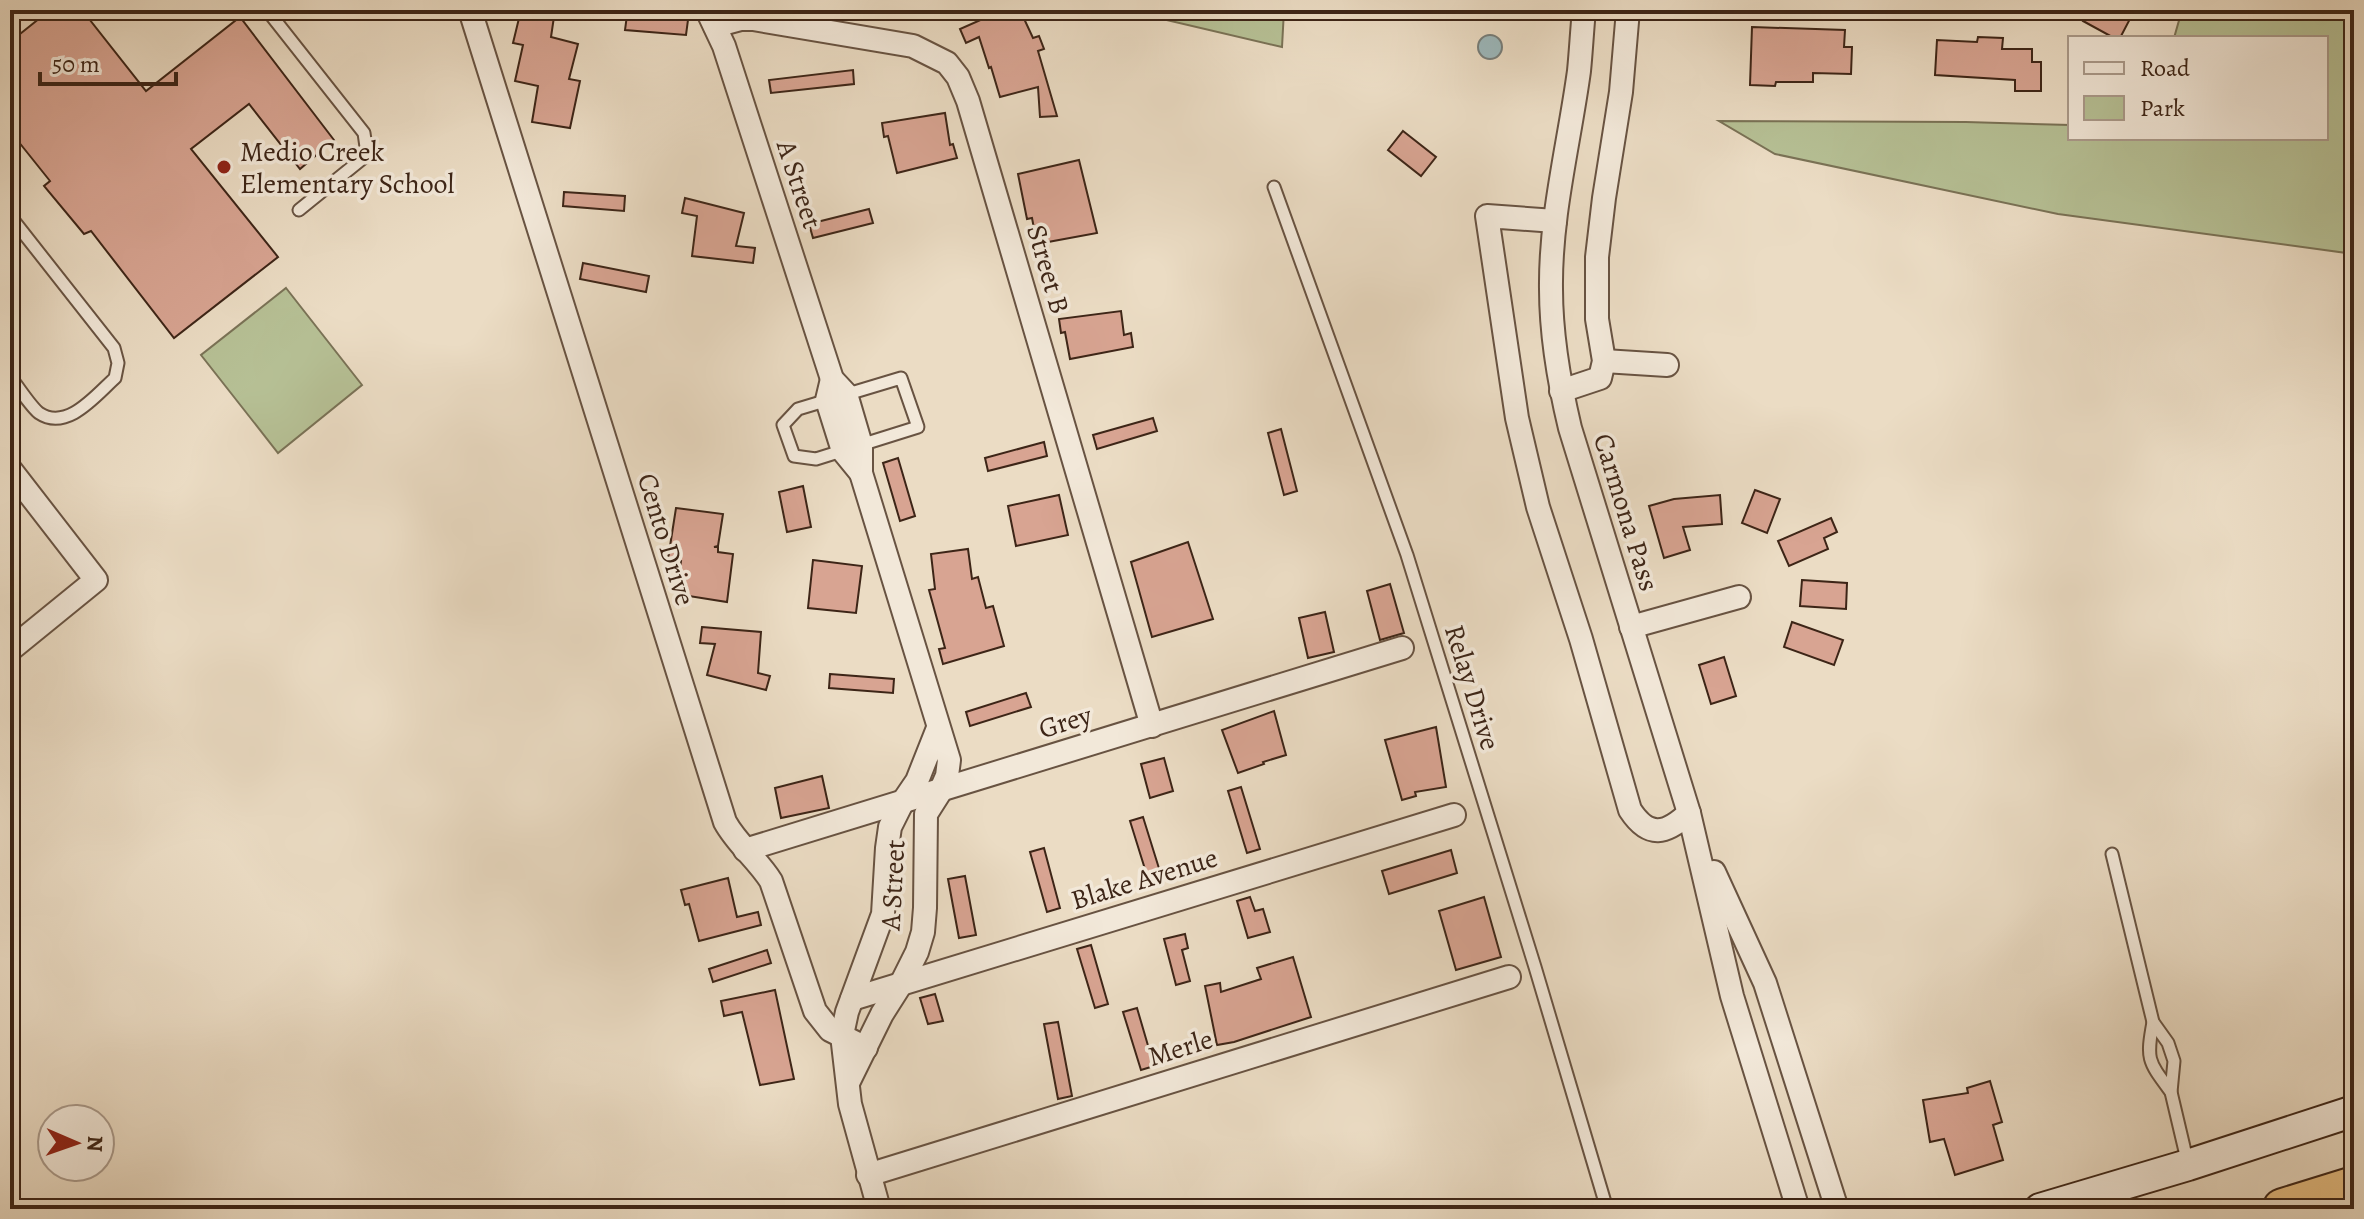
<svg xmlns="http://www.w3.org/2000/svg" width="2364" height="1219" viewBox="0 0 2364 1219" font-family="Alegreya,serif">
<rect width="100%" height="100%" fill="#ebdcc4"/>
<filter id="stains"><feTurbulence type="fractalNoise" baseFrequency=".0025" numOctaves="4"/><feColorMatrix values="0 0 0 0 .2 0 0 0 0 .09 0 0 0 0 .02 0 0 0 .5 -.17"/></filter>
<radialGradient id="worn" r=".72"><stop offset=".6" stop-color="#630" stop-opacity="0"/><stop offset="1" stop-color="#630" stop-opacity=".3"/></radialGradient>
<!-- green -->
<g fill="#b6c095" stroke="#7a7256" stroke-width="2">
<path d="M1124 10H1284L1282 47Z"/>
<path d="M2182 10H2354V254L2058 214 1775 154 1719 121 1966 122 2070 125V138H2326V38H2174Z"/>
<path d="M286 288 362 385 278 453 201 355Z"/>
</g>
<!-- water -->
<circle fill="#9cb9bd" stroke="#767e7b" stroke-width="2" cx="1490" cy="47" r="12"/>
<!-- building -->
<g fill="#d8a492" stroke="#3d2517" stroke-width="2">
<path d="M50 10H82L146 91 240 17 334 140 300 169 249 104 191 149 278 257 174 338 91 231 84 234 44 186 50 181 10 131V42Z"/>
<path d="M521 10H555L551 37 578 44 569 79 580 81 570 128 532 122 538 86 515 81 523 45 513 43Z"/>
<path d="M1003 10H1020L1033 38 1039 36 1044 49 1038 51 1057 116 1040 117 1038 87 1000 97 991 67 989 68 979 37 966 43 960 29Z"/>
<path d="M2089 10H2117L2131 17 2120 38H2114L2083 21Z"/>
<path d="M627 15 688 20 686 35 625 30Z"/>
<path d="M1752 27 1845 30 1844 47H1852L1851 74 1813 73V82H1776L1775 86 1750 85Z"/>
<path d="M1978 37 2003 38 2002 49H2032V62H2041V91H2015V80L1935 75 1937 40 1977 42Z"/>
<path d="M853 70 854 84 771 93 769 80Z"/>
<path d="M945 113 950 145 953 144 957 158 897 173 888 136 884 137 882 123Z"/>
<path d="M1403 131 1436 157 1421 176 1388 150Z"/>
<path d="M1079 160 1097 233 1037 244 1032 218 1027 219 1018 174Z"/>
<path d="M564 192 625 196 624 211 563 206Z"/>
<path d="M685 198 744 213 736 246 755 248 753 263 692 256 697 216 682 213Z"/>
<path d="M869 209 873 223 813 238 809 224Z"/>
<path d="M583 263 649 276 646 292 580 279Z"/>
<path d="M1121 311 1124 335 1131 333 1133 347 1070 359 1065 332 1061 333 1059 319Z"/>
<path d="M1153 418 1157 431 1097 449 1093 435Z"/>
<path d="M1281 429 1297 491 1284 495 1268 433Z"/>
<path d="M1044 442 1047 456 988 471 985 458Z"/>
<path d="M898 458 915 516 900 521 883 463Z"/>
<path d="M803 486 811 527 787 532 779 492Z"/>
<path d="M1755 490 1780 499 1767 533 1742 523Z"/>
<path d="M1059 495 1068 535 1016 546 1008 506Z"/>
<path d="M1720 495 1722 524 1683 527 1690 550 1664 558 1649 506 1674 499Z"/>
<path d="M676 508 723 514 718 546 714 547H718V552L733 554 727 602 676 594 681 561 668 559Z"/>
<path d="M1831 518 1837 532 1824 538 1828 549 1789 566 1778 541Z"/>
<path d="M1188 542 1213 619 1152 637 1131 562Z"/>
<path d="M968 549 972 579 978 577 986 608 993 606 1004 646 943 664 939 649 945 648 929 590 935 589 931 554Z"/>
<path d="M813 560 862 566 856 613 808 608Z"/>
<path d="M1802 580 1847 583 1846 609 1800 606Z"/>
<path d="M1390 584 1404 633 1380 640 1367 591Z"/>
<path d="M1325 612 1334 652 1308 658 1299 618Z"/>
<path d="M1792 622 1843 640 1834 665 1784 647Z"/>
<path d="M702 627 761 632 758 673 770 676 766 690 707 675 715 644 700 643Z"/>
<path d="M1724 657 1736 696 1711 704 1699 665Z"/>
<path d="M830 674 894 679 893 693 829 688Z"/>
<path d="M1026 693 1031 707 970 726 966 712Z"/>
<path d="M1274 711 1286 755 1263 762 1264 764 1238 773 1222 730Z"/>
<path d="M1436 727 1446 787 1415 792 1416 796 1402 800 1385 740Z"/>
<path d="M1164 758 1173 791 1150 798 1141 764Z"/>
<path d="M822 776 829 808 781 818 775 788Z"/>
<path d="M1241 787 1260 849 1247 853 1228 791Z"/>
<path d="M1143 817 1162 878 1149 882 1130 821Z"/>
<path d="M1044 848 1060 908 1047 912 1030 852Z"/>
<path d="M1451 850 1457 873 1389 894 1382 871Z"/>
<path d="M965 876 976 935 959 938 948 879Z"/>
<path d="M728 878 737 917 758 912 761 925 699 941 689 904 685 905 681 890Z"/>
<path d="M1250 897 1255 911 1263 909 1270 932 1248 938 1237 901Z"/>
<path d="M1484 897 1501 957 1456 970 1439 911Z"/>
<path d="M1185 934 1188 948 1182 950 1190 981 1176 985 1164 939Z"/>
<path d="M1091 945 1108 1004 1095 1008 1077 949Z"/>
<path d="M767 950 771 963 713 982 709 969Z"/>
<path d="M1293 957 1311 1017 1234 1042 1217 1045 1205 986 1220 983 1221 992 1261 979 1257 968Z"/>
<path d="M775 990 794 1079 760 1085 742 1012 724 1016 721 1001Z"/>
<path d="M935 994 943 1021 928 1024 920 998Z"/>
<path d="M1137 1008 1154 1066 1141 1070 1123 1012Z"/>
<path d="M1058 1022 1072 1096 1058 1099 1044 1024Z"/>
<path d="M1990 1081 2002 1122 1993 1125 2003 1160 1955 1175 1944 1139 1930 1142 1923 1100 1968 1093 1967 1088Z"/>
</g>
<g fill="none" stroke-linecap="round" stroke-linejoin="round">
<defs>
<g id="service">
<path d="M267 10 364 133 366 147 362 159 299 210"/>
<path d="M10 14 15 10"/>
<path d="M1274 187 1407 555 1535 967 1607 1209"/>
<path d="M10 216 114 348 118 363 115 378C96 395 67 432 39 413 30 406 18 386 10 377"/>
<path d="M901 378 918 427 816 459 794 456 783 425 798 409Z"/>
<path d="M2112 854 2153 1022 2168 1043 2174 1061 2171 1092 2188 1164"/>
<path d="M2153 1022C2146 1060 2148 1061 2171 1092"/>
</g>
<g id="minor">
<path d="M470 10 725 822C737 844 758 860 771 881L815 1011 830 1030 866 1048"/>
<path d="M707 10 724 46 832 379 846 394 861 445V473L949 760 947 776 940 792 926 814 925 908 923 932 917 952 901 984 882 1014 848 1083"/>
<path d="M1584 10C1582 30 1581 51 1579 71 1569 144 1550 216 1551 289 1551 337 1559 382 1570 428L1689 813 1732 996 1798 1209"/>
<path d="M715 26 741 19H753L913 46 947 63 958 77 968 101 1152 726"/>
<path d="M1555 221 1487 216 1517 418 1538 507 1581 639 1630 810C1649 839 1666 834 1689 813"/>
<path d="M1604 361 1667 365"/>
<path d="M832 379 827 400 843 451 861 473"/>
<path d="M1561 391 1600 378 1604 361 1597 319V257L1604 198 1621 92 1628 10"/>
<path d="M10 469 96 580 10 650"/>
<path d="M1631 627 1739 597"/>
<path d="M745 850 1402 648"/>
<path d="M1714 872 1765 983 1837 1209"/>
<path d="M852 999 1454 815"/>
<path d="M868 1175 1509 977"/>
<path d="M879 1209 850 1104 842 1035 847 1012 883 914 887 848 890 827 902 803 917 781 938 728"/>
</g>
<path id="secondary" d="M2040 1209 2188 1165 2354 1111"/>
<path id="motorway" d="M2283 1209 2354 1187"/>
</defs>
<!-- service casing -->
<use href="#service" stroke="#685342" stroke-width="15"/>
<!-- minor casing -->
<use href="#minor" stroke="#685342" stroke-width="26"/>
<!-- secondary casing -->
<use href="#secondary" stroke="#3d2517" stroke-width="34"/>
<!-- motorway casing -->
<use href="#motorway" stroke="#3d2517" stroke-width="44"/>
<!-- service -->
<use href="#service" stroke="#f2e8d9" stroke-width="11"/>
<!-- minor -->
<use href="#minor" stroke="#f2e8d9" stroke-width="22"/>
<!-- secondary -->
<use href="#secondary" stroke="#f2e8d9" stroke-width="30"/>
<!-- motorway -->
<use href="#motorway" stroke="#e6be82" stroke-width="40"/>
</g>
<!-- markers -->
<circle fill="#8f2418" stroke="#f2e8d9" stroke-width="3" cx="224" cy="167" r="8"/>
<g text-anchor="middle" stroke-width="7" stroke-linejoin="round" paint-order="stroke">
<!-- poi labels -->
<g font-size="28" fill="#3d2517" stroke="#f2e8d9" text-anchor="start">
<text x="240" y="161">Medio Creek<tspan x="240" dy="32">Elementary School</tspan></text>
</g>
<!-- street labels -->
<g font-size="28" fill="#3d2517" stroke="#f2e8d9">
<text transform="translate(800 184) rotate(72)" y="10">A Street</text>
<text transform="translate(1049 269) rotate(74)" y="10">Street B</text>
<text transform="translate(1627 512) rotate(73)" y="10">Carmona Pass</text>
<text transform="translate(667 539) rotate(73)" y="10">Cento Drive</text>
<text transform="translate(1473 687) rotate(73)" y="10">Relay Drive</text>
<text transform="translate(1065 721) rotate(-17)" y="10">Grey</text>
<text transform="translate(1144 878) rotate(-17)" y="10">Blake Avenue</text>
<text transform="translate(892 885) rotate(-87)" y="10">A Street</text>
<text transform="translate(1180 1047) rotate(-17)" y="10">Merle</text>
</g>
</g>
<!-- margin -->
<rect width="2364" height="1219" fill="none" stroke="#ebdcc4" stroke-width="40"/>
<rect x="12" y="12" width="2340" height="1195" fill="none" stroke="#3d2517" stroke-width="4"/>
<rect x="20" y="20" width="2324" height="1179" fill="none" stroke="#3d2517" stroke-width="2"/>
<!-- legend -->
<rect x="2068" y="36" width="260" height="104" fill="#f2e8d9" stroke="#aa9a8b" stroke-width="2"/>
<rect x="2084" y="62" width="40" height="12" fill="#f2e8d9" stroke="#aa9a8b" stroke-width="2"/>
<text x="2140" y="76" font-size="24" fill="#3d2517">Road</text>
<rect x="2084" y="96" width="40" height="24" fill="#b6c095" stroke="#aa9a8b" stroke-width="2"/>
<text x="2140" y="116" font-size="24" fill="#3d2517">Park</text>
<!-- north arrow -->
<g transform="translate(76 1143) rotate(92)"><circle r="38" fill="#f2e8d9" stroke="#aa9a8b" stroke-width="2"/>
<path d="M0-6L14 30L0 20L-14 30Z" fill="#8f2418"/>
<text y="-12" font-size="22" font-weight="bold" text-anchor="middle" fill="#3d2517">N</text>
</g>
<!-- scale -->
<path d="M40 72v12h136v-12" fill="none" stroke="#3d2517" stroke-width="4"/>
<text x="52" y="72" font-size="24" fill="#3d2517" stroke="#f2e8d9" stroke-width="6" paint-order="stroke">50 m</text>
<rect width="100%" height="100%" filter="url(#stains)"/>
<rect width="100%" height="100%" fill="url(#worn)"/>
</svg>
